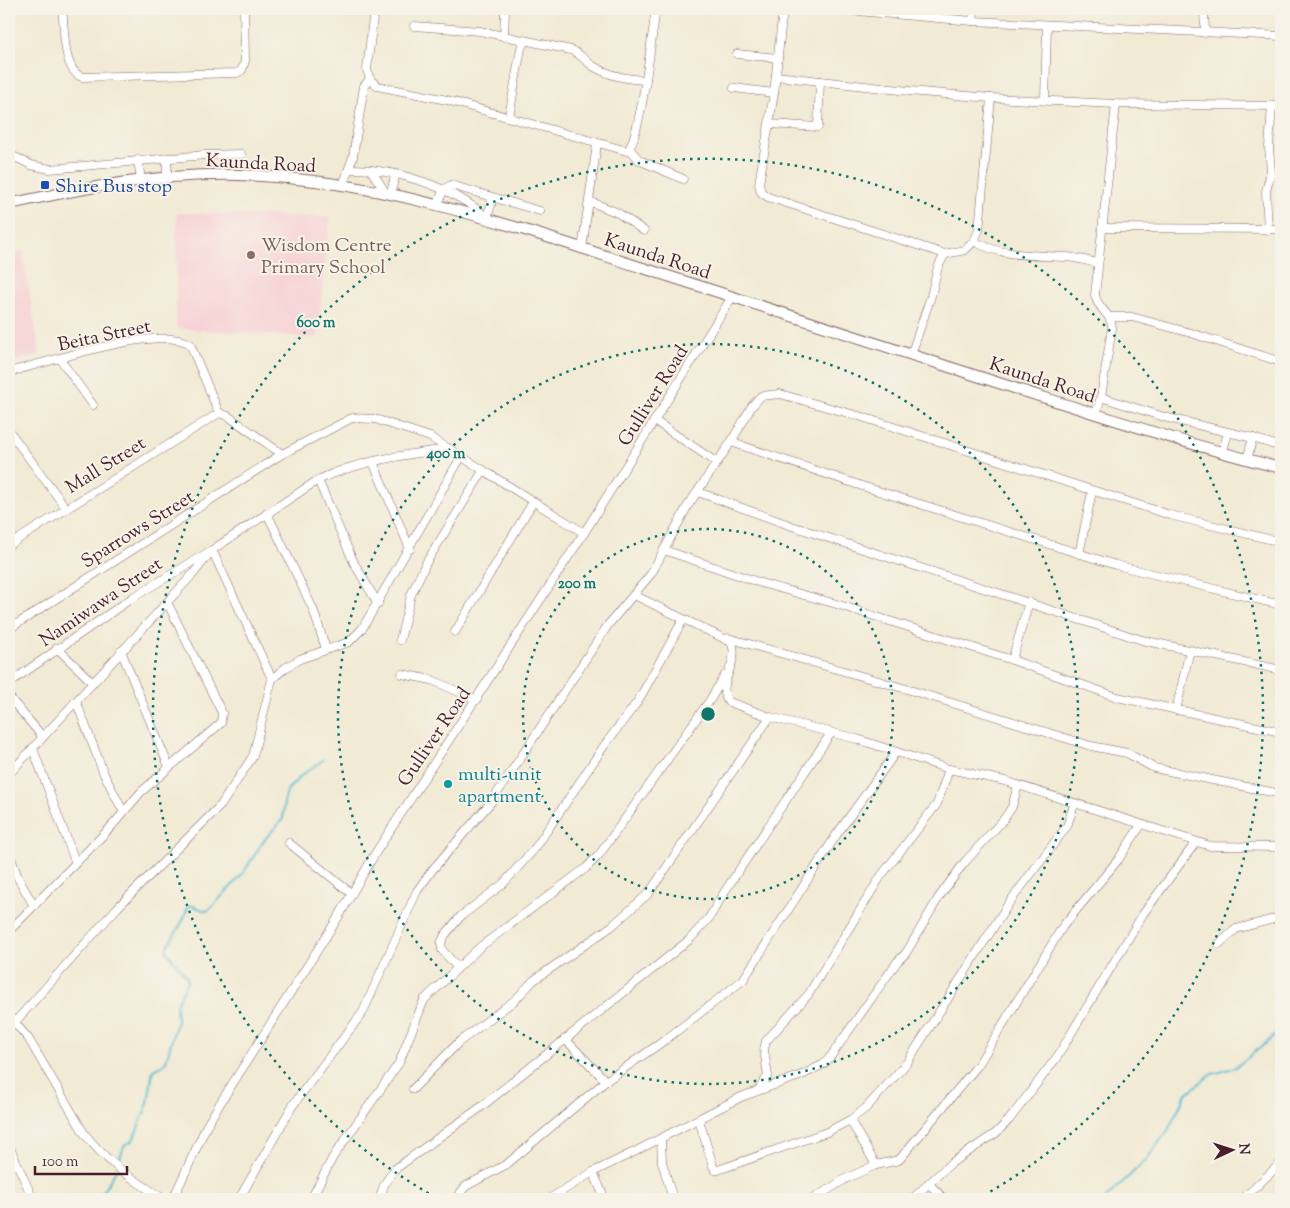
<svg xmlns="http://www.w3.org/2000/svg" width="1290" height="1208" viewBox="0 0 1290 1208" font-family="'Sorts Mill Goudy',serif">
<rect width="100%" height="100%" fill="#f7f3e8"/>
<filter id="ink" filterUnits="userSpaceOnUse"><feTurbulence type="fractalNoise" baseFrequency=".02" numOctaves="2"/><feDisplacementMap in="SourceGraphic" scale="10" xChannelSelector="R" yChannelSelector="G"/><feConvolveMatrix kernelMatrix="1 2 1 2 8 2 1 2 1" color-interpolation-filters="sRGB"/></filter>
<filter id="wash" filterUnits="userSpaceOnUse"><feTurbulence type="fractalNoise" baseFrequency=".0096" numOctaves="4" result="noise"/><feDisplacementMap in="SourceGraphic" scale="20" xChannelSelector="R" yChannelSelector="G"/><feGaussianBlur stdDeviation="1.12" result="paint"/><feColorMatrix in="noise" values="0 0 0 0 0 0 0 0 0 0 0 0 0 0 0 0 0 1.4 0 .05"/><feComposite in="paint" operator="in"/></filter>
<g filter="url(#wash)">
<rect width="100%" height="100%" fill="#f1ead4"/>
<!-- built -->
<g fill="#f7cfd4">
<path d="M177 213 330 217 317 338 176 328Z"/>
<path d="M22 251 40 355 9 363V255Z"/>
</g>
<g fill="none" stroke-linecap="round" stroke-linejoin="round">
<!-- stream -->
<g stroke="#54bcd2" stroke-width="2">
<path d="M118 1164 124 1146 133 1140 148 1103 153 1070 162 1066 166 1061 177 1021 176 1005 188 980C183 968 173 962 166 950 170 939 178 931 183 920 186 915 185 910 190 905L206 911 209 910 241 876 265 839 283 819 284 802 288 789 302 775 323 760"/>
<path d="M98 1199 117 1169"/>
<path d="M1105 1199 1147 1159 1168 1130 1186 1094 1210 1075 1236 1067 1281 1031"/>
</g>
</g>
</g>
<g filter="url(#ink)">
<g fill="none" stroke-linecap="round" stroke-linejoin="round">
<defs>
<g id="minor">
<path d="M62 9C65 28 62 70 82 77L237 73 242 70 245 61 244 9"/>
<path d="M374 9 367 70 370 79 377 86 447 100 627 151C641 139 652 32 656 9"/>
<path d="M783 9 774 93 759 184 761 192 768 197 945 254 965 250 974 241 979 230 991 98"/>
<path d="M834 9 973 21 1281 36"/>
<path d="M1204 9 1205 33"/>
<path d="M973 21 974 9"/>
<path d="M414 26 480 31 571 50C581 54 584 60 593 66 610 76 626 79 646 80"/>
<path d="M504 37 505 9"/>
<path d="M737 54 778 58"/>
<path d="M776 76 909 91 991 98 1116 104 1281 106"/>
<path d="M734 88 774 93"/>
<path d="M1045 99 1047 25"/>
<path d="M509 117 521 48 525 41"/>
<path d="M770 124 818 127 820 81"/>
<path d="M630 149 639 160 683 179"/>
<path d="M9 154 31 165 50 169 205 155 241 154"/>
<path d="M138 160 141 180"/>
<path d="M349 169C394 168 454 187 487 218"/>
<path d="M371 170 385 192"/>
<path d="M167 177V158"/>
<path d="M343 185 353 157 364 86 370 79"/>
<path d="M9 192 11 203"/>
<path d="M391 193 395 175"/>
<path d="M589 201 618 213 644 231"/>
<path d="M438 205 443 190 451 185 540 211"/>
<path d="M487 218 493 198"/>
<path d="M1102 228 1281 229"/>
<path d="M1268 230 1266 191 1271 172 1269 147 1272 107"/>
<path d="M974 241C1000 257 1037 255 1067 257 1077 258 1088 261 1098 263"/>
<path d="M582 249 597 144"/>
<path d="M1110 317H1132L1191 333 1281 362"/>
<path d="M911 355 931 296 938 267 945 254"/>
<path d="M60 359 93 405"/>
<path d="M9 372C47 363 158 324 190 344L219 413"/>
<path d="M1101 397 1164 417 1253 438"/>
<path d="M219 413 228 416 282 454"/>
<path d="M1096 414 1101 397 1112 328C1112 313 1097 309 1095 295L1116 104"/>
<path d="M655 421 716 462"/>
<path d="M9 431 66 508"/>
<path d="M731 442 862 486 1116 565 1281 605"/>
<path d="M1222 453 1228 433"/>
<path d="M1247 459 1253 438 1281 447"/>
<path d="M373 462 410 549"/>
<path d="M318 480 354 563 378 604"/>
<path d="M698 492 792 526 1142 640 1281 670"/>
<path d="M267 513 313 609 326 649"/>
<path d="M9 545 219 413"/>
<path d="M664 550 764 584 833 603 1012 660 1117 697 1281 732"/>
<path d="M1079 554 1092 492"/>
<path d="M634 595 731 642C742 661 714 684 729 702L770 717 857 739 949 769 1005 781 1210 846 1281 847"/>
<path d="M9 629 282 454 352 418 375 419 430 437 584 533"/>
<path d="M455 632 533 502"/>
<path d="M728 638 910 690 1091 746 1127 753 1154 768 1281 794"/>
<path d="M400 640 411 595 426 563 483 471"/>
<path d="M57 648 93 683"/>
<path d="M121 651 169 767"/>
<path d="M1012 660 1029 602"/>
<path d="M402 674 432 680 477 700"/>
<path d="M9 683 132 598 212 550 272 679"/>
<path d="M9 697 42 736"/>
<path d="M76 701 104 774 123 811"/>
<path d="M1176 710 1190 650"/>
<path d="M33 749 75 861"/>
<path d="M9 774 194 573 212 550 318 480C358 461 406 454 450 449"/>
<path d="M289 843 352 894"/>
<path d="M9 852 18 878 34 906"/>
<path d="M9 931 111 827 141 792 221 723 222 713 167 602"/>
<path d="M1219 944 1236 929 1281 917"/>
<path d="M457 967 442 950 441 943 445 935 461 916 503 884 536 847 604 746 638 701 683 620"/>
<path d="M9 1016 28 1038 84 1133C106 1162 133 1180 164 1199"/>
<path d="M15 1022 118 907 221 805 253 756 272 679 285 668 300 659 349 642 362 629 461 457"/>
<path d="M565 1039 606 1081"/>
<path d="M413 1089 459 1042 515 1000 534 980 612 926 649 893 770 717"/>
<path d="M759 1089 768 1076 764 1050 766 1041 808 995 881 876 937 804 949 769"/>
<path d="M699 1120 713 1166 715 1170H718L827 1132 850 1120 866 1108 906 1064 1009 903 1067 826 1074 805"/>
<path d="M850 1120 876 1165"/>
<path d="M661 1139 662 1162 673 1199"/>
<path d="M9 1146 33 1199"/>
<path d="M593 1172 605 1199"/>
<path d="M928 1183 944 1199"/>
<path d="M173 1199 207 1125 219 1105 339 916 376 852 584 533 732 297"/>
<path d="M239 1199 293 1105 363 1012 417 891 433 869 492 801 608 625 651 574 687 507 731 442 752 406 761 396 780 394 859 416 1170 515 1281 542"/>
<path d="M311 1199 333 1157 399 1063 424 1000 480 947 586 868 599 855 710 700 725 675"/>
<path d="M379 1199 385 1183 395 1169 481 1107 689 940 709 918 725 891 831 733"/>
<path d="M455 1199 466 1186 507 1164 606 1081 665 1040 743 980 837 834 896 752"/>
<path d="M549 1199 593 1172 634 1152 741 1097 802 1075 824 1064 831 1056 897 962 906 953 939 897 964 863 1004 819 1012 807 1018 785"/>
<path d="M813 1199 847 1178 876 1165 899 1160 978 1065 1063 926 1118 860 1141 825"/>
<path d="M912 1199 950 1164 996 1133 1009 1120 1057 1057 1143 914 1196 842"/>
<path d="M1243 1199 1281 1163"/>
</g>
<path id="secondary" d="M9 204C84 188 160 173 238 175 381 179 509 225 643 268 765 307 887 347 1008 386 1099 415 1189 445 1281 468"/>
</defs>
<!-- minor casing -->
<use href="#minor" stroke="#846666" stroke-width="9"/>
<!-- secondary casing -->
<use href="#secondary" stroke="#846666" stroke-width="12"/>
<!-- minor -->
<use href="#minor" stroke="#fff" stroke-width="8"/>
<!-- secondary -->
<use href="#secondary" stroke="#fff" stroke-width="10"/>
</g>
</g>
<!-- distance rings -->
<g fill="none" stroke="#0f766e" stroke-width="2.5" stroke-dasharray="2.5 5">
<circle cx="708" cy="714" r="185"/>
<circle cx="708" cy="714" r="370"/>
<path d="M435 1197A555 555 0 1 1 981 1197"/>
</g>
<!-- markers -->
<rect fill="#1a4fb4" stroke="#f7f3e8" stroke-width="2" x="40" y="180" width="10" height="10" rx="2.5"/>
<circle fill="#8d6e63" stroke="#f7f3e8" stroke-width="2" cx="251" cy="255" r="5"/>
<circle fill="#0f9aa8" stroke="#f7f3e8" stroke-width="2" cx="448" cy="784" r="5"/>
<g text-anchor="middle" stroke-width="4" stroke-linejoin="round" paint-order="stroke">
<!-- street labels -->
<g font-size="19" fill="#4a1f2b" stroke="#f7f3e8">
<text transform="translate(261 162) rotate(3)" y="7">Kaunda Road</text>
<text transform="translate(658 255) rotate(18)" y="7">Kaunda Road</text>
<text transform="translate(104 334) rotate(-12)" y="7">Beita Street</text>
<text transform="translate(1043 379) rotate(18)" y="7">Kaunda Road</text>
<text transform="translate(652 395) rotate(-58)" y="7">Gulliver Road</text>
<text transform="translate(105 464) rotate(-32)" y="7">Mall Street</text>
<text transform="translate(137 528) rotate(-32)" y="7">Sparrows Street</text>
<text transform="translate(100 601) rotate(-34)" y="7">Namiwawa Street</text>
<text transform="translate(433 736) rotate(-56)" y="7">Gulliver Road</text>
</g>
<!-- transit labels -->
<g font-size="19" fill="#164399" stroke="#f7f3e8" text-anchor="start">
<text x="55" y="192">Shire Bus stop</text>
</g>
<!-- education labels -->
<g font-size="19" fill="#785e54" stroke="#f7f3e8" text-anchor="start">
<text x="261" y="251">Wisdom Centre<tspan x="261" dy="22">Primary School</tspan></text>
</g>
<!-- culture labels -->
<g font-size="19" fill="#0d838f" stroke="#f7f3e8" text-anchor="start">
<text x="458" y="780">multi-unit<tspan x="458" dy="22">apartment</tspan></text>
</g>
</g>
<circle cx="708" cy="714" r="8" fill="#0f766e" stroke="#f7f3e8" stroke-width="2.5"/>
<g font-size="15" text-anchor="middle" font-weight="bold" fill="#0f766e" stroke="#f7f3e8" stroke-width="4" stroke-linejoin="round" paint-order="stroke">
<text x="316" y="327">600 m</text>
<text x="446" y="458">400 m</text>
<text x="577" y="588">200 m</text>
</g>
<!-- margin -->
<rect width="1290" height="1208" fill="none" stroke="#f7f3e8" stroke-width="30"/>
<!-- north arrow -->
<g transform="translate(1232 1150) rotate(86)" stroke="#f7f3e8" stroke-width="4" paint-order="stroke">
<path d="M0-4L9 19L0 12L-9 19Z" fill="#4a1f2b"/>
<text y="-8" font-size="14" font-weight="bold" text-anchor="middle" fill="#4a1f2b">N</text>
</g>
<!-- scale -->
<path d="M35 1166v8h92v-8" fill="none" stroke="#4a1f2b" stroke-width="2.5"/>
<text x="42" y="1166" font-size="15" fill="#4a1f2b" stroke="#f7f3e8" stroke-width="4" paint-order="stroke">100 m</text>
</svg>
